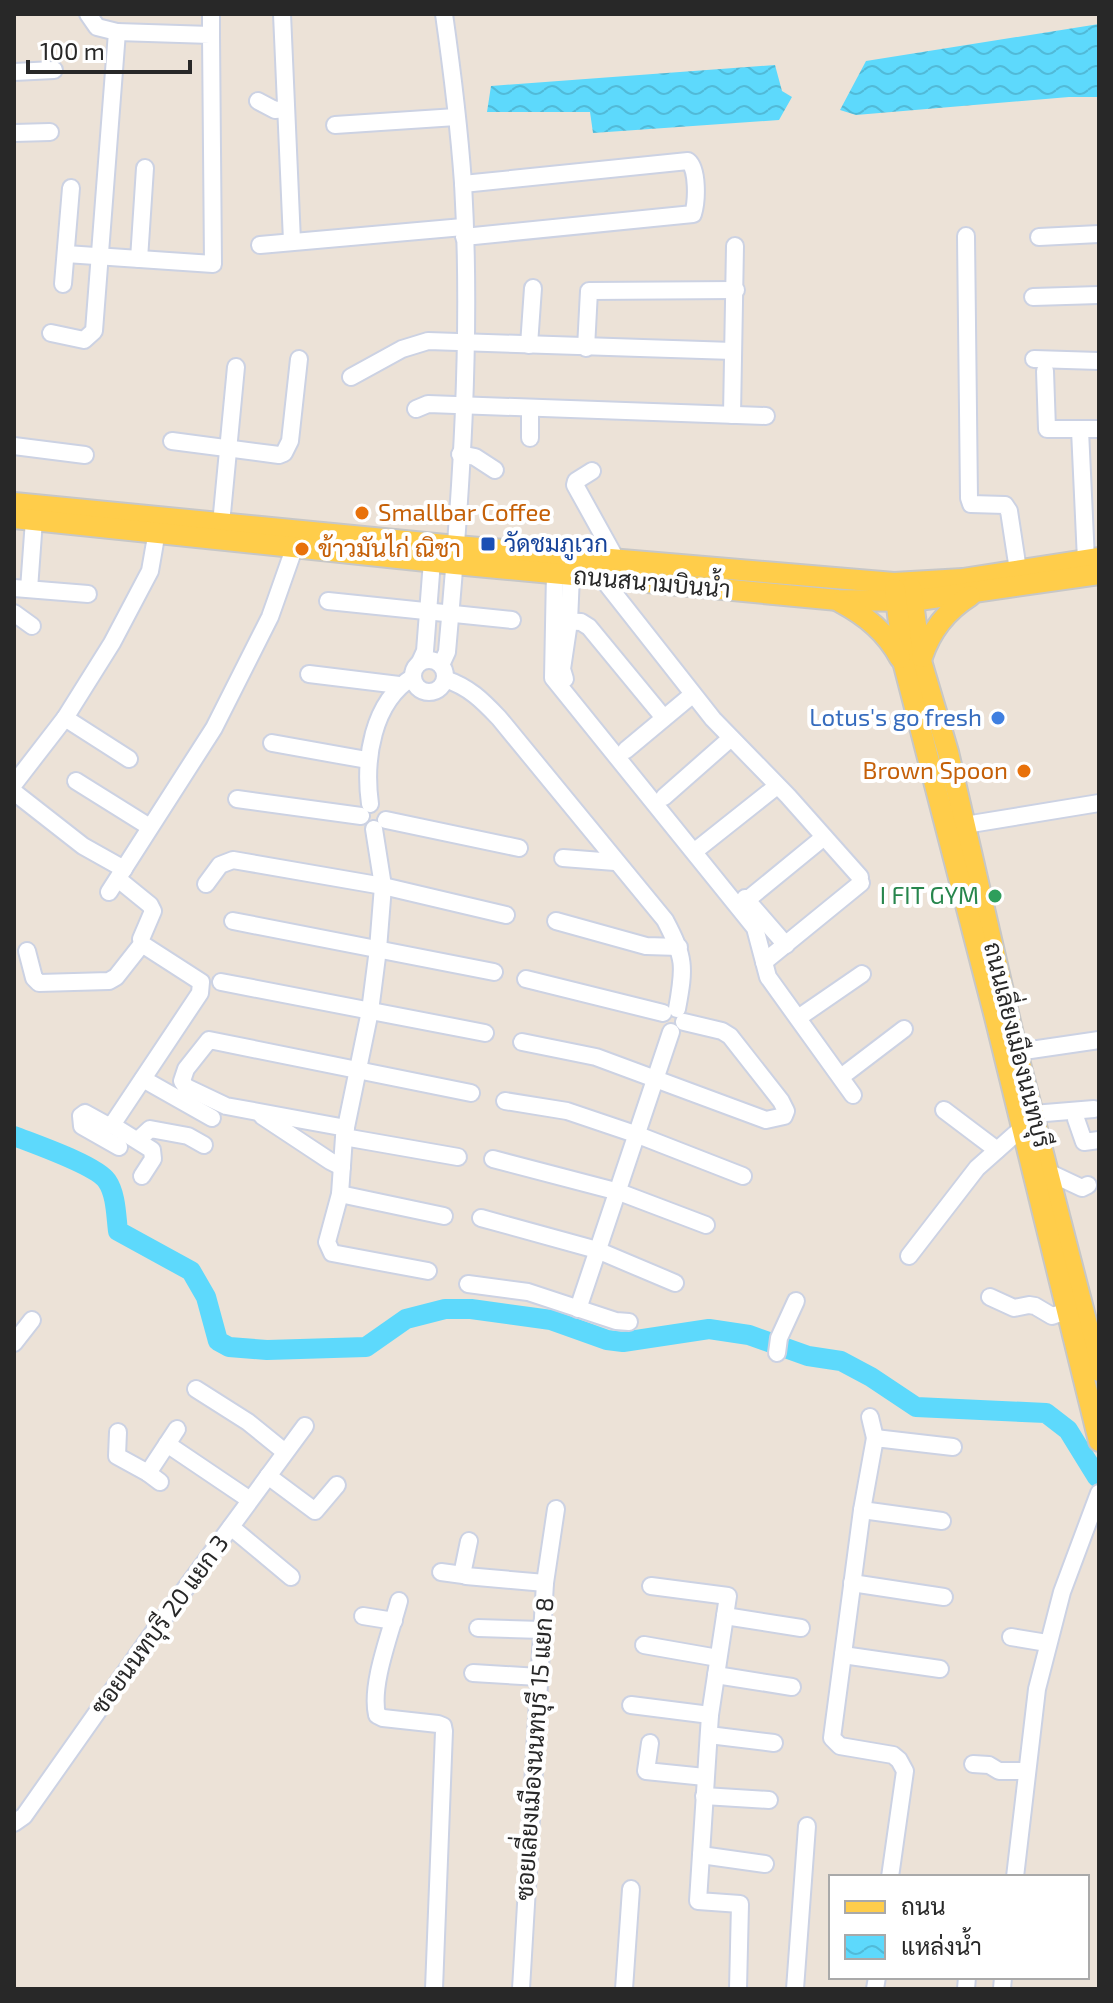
<svg xmlns="http://www.w3.org/2000/svg" width="1113" height="2003" viewBox="0 0 1113 2003" font-family="'Exo 2',Sarabun,sans-serif">
<defs>
<pattern id="water-waves" width="16" height="10" patternUnits="userSpaceOnUse" patternTransform="scale(2)"><rect width="16" height="10" fill="#5dd9fc"/><path d="M0 5q4-4 8 0t8 0" fill="none" stroke="#51bad8"/></pattern>
</defs>
<rect width="100%" height="100%" fill="#ece2d7"/>
<!-- water -->
<g fill="url(#water-waves)">
<path d="M1099 24V97H1069L856 115 840 110 866 61Z"/>
<path d="M775 65 782 91 792 97 779 120 593 133 590 112H487L491 86Z"/>
</g>
<g fill="none" stroke-linecap="round" stroke-linejoin="round">
<!-- river -->
<path stroke="#5dd9fc" stroke-width="20" d="M14 1136C34 1144 96 1165 107 1181 116 1194 116 1215 118 1231L191 1271 206 1297 218 1341 229 1347 267 1350 366 1347 406 1319 445 1309H471L551 1320 607 1340 623 1342 709 1329 749 1335 808 1356 841 1361 871 1377 916 1407 1046 1413 1068 1430 1097 1477"/>
<defs>
<g id="minor">
<path d="M211 14V35"/>
<path d="M282 14 292 241"/>
<path d="M14 72 54 70"/>
<path d="M258 101 275 110 286 109"/>
<path d="M335 125 456 117"/>
<path d="M14 133 50 132"/>
<path d="M463 184 688 161C698 169 697 201 693 214L464 237"/>
<path d="M966 236 969 498 971 504 1005 505 1009 511 1018 570"/>
<path d="M1039 237 1099 234"/>
<path d="M260 245 463 227"/>
<path d="M66 254 213 264 211 35 117 32"/>
<path d="M139 259 145 168"/>
<path d="M63 284 71 188"/>
<path d="M1033 297 1099 295"/>
<path d="M51 333 84 340 94 331 117 32 97 27 88 14"/>
<path d="M529 345 533 288"/>
<path d="M586 348 589 291 736 290"/>
<path d="M1034 359 1099 361"/>
<path d="M1045 371 1047 429H1099"/>
<path d="M351 377 402 349 428 341 733 351"/>
<path d="M416 409 428 404 766 416"/>
<path d="M530 409V438"/>
<path d="M732 415 735 246"/>
<path d="M1080 430 1086 560"/>
<path d="M172 441 279 455 284 453 290 441 299 359"/>
<path d="M14 446 85 455"/>
<path d="M460 454 475 457 495 470"/>
<path d="M592 471 576 481 575 485 616 559"/>
<path d="M221 524 236 367"/>
<path d="M555 573 553 678 755 928 768 977 853 1095"/>
<path d="M602 578 713 719 788 796 860 877"/>
<path d="M14 588 88 594"/>
<path d="M29 589 34 520"/>
<path d="M328 601 512 620"/>
<path d="M14 613 32 626"/>
<path d="M560 621 581 622 589 627 664 718"/>
<circle cx="429" cy="676" r="16"/>
<path d="M420 662 425 651 432 561"/>
<path d="M441 665 447 652C461 497 472 339 463 183 459 127 452 70 444 14"/>
<path d="M309 674 399 685"/>
<path d="M445 679C469 687 482 700 499 718L665 920C685 958 685 966 677 1009"/>
<path d="M565 679 562 669 569 622 571 575"/>
<path d="M65 718 129 759"/>
<path d="M272 743 367 760"/>
<path d="M626 750 692 695"/>
<path d="M76 781 148 826"/>
<path d="M14 784 65 718 112 643 150 571 157 531"/>
<path d="M14 792 83 846 124 869"/>
<path d="M664 797 731 738"/>
<path d="M237 799 361 816"/>
<path d="M370 804C364 760 372 702 413 677"/>
<path d="M386 820 519 848"/>
<path d="M965 825 1099 803"/>
<path d="M374 829 383 886 378 949 370 1011 344 1137 340 1194 327 1242 332 1253 428 1271"/>
<path d="M695 851 777 786"/>
<path d="M563 858 615 862"/>
<path d="M118 879 150 905 153 911 141 939 142 944 201 982 200 993 112 1125 105 1124 85 1113 81 1116 82 1126 119 1147"/>
<path d="M206 884 220 865 233 860 383 886 506 915"/>
<path d="M109 892 214 728 270 617 295 546"/>
<path d="M745 898 786 945"/>
<path d="M747 900 824 837"/>
<path d="M233 921 494 972"/>
<path d="M556 921 646 946 679 947"/>
<path d="M27 951 34 978 39 983 109 981 116 977 142 944"/>
<path d="M764 962 861 883"/>
<path d="M526 979 663 1013"/>
<path d="M221 982 485 1033"/>
<path d="M798 1018 862 974"/>
<path d="M522 1042 596 1057 766 1120 784 1116 786 1111 781 1101 730 1036 722 1031 684 1022"/>
<path d="M1017 1052 1099 1040"/>
<path d="M841 1077 904 1029"/>
<path d="M143 1079 212 1118"/>
<path d="M505 1101 567 1111 638 1135 743 1176"/>
<path d="M944 1110 997 1150"/>
<path d="M1033 1114 1094 1109"/>
<path d="M262 1116 330 1161 342 1167"/>
<path d="M1076 1119 1084 1142 1099 1140"/>
<path d="M112 1125 152 1150 153 1159 142 1176"/>
<path d="M346 1128 226 1106 186 1087 182 1081 186 1069 209 1040 471 1093"/>
<path d="M344 1137 458 1157"/>
<path d="M138 1140 150 1129 188 1136 204 1145"/>
<path d="M493 1159 619 1192 706 1225"/>
<path d="M1048 1172 1082 1188 1088 1185"/>
<path d="M340 1194 444 1216"/>
<path d="M481 1218 597 1250 675 1283"/>
<path d="M909 1256 977 1168 1021 1129"/>
<path d="M468 1284 528 1292 616 1321 629 1322"/>
<path d="M990 1297 1014 1308 1029 1305 1035 1306 1052 1316 1067 1311"/>
<path d="M578 1309 671 1032"/>
<path d="M14 1343 32 1320"/>
<path d="M777 1353 779 1338 796 1301"/>
<path d="M196 1389 248 1422 285 1452"/>
<path d="M870 1417 875 1438"/>
<path d="M118 1432 117 1456 148 1473"/>
<path d="M167 1444 250 1500"/>
<path d="M268 1476 315 1511 337 1485"/>
<path d="M160 1482 148 1473 177 1429"/>
<path d="M862 1510 942 1521"/>
<path d="M231 1527 291 1577"/>
<path d="M469 1541 463 1570 466 1576 545 1583"/>
<path d="M441 1572 463 1575"/>
<path d="M852 1583 944 1597"/>
<path d="M651 1586 728 1596 710 1715 698 1901 740 1904 738 1989"/>
<path d="M399 1601C391 1632 370 1684 377 1715L383 1718 438 1724 443 1726 444 1731 434 1989"/>
<path d="M363 1616 394 1621"/>
<path d="M725 1616 801 1628"/>
<path d="M478 1628 542 1630"/>
<path d="M1011 1637 1047 1643"/>
<path d="M644 1645 718 1658"/>
<path d="M843 1655 940 1669"/>
<path d="M473 1673 539 1677"/>
<path d="M716 1675 792 1687"/>
<path d="M631 1705 710 1715"/>
<path d="M709 1735 774 1743"/>
<path d="M650 1743 646 1771 705 1777"/>
<path d="M973 1764 989 1765 999 1771H1027"/>
<path d="M704 1796 769 1800"/>
<path d="M14 1823 24 1816 155 1630 305 1426"/>
<path d="M701 1855 765 1864"/>
<path d="M890 1877 905 1771 899 1760 893 1755 840 1746 832 1738 862 1510 875 1438 953 1447"/>
<path d="M1015 1877 1037 1689 1062 1592 1099 1493"/>
<path d="M521 1989 545 1583 556 1509"/>
<path d="M624 1989 631 1889"/>
<path d="M795 1989 807 1826"/>
<path d="M875 1989 877 1977"/>
<path d="M966 1989 967 1977"/>
<path d="M1002 1989 1003 1977"/>
</g>
<g id="major">
<path d="M14 503 456 546 894 583 963 579 1099 558"/>
<path d="M14 518 455 564 838 600 912 601 1099 574"/>
<path d="M911 588 921 661 948 752 1017 1052 1099 1371"/>
<path d="M895 589 904 665 995 1017 1099 1441"/>
<path d="M840 602C866 616 886 632 900 658"/>
<path d="M922 657C931 630 946 611 970 596"/>
</g>
</defs>
<!-- minor casing -->
<use href="#minor" stroke="#ccd2e3" stroke-width="20"/>
<!-- major casing -->
<use href="#major" stroke="#c7c7c7" stroke-width="24"/>
<!-- minor -->
<use href="#minor" stroke="#fff" stroke-width="16"/>
<!-- major -->
<use href="#major" stroke="#ffcd4a" stroke-width="20"/>
</g>
<!-- markers -->
<g fill="#e8710a" stroke="#fff" stroke-width="3">
<circle cx="362" cy="513" r="8"/>
<circle cx="302" cy="549" r="8"/>
<circle cx="1024" cy="771" r="8"/>
</g>
<rect fill="#1a4fb4" stroke="#fff" stroke-width="3" x="480" y="536" width="16" height="16" rx="4"/>
<circle fill="#3f7fe0" stroke="#fff" stroke-width="3" cx="998" cy="718" r="8"/>
<circle fill="#2e9e5b" stroke="#fff" stroke-width="3" cx="995" cy="896" r="8"/>
<g text-anchor="middle" stroke-width="8" stroke-linejoin="round" paint-order="stroke">
<!-- food labels -->
<g font-size="24" fill="#c56008" stroke="#fff" text-anchor="start">
<text x="378" y="521">Smallbar Coffee</text>
<text x="318" y="557">ข้าวมันไก่ ณิชา</text>
<text x="1008" y="779" text-anchor="end">Brown Spoon</text>
</g>
<!-- transit labels -->
<g font-size="24" fill="#164399" stroke="#fff" text-anchor="start">
<text x="504" y="552">วัดชมภูเวก</text>
</g>
<!-- street labels -->
<g font-size="24" fill="#282828" stroke="#fff">
<text transform="translate(652 583) rotate(5)" y="8">ถนนสนามบินน้ำ</text>
<text transform="translate(1017 1045) rotate(76)" y="8">ถนนเลี่ยงเมืองนนทบุรี</text>
<text transform="translate(160 1625) rotate(-54)" y="8">ซอยนนทบุรี 20 แยก 3</text>
<text transform="translate(535 1749) rotate(-86)" y="8">ซอยเลี่ยงเมืองนนทบุรี 15 แยก 8</text>
</g>
<!-- shop labels -->
<g font-size="24" fill="#366cbe" stroke="#fff" text-anchor="end">
<text x="982" y="726">Lotus's go fresh</text>
</g>
<!-- leisure labels -->
<g font-size="24" fill="#27864d" stroke="#fff" text-anchor="end">
<text x="979" y="904">I FIT GYM</text>
</g>
</g>
<!-- border -->
<rect width="1113" height="2003" fill="none" stroke="#282828" stroke-width="32"/>
<!-- legend -->
<rect x="829" y="1875" width="260" height="104" fill="#ffffff" stroke="#a9a9a9" stroke-width="2"/>
<rect x="845" y="1901" width="40" height="12" fill="#ffcd4a" stroke="#a9a9a9" stroke-width="2"/>
<text x="901" y="1915" font-size="24" fill="#282828">ถนน</text>
<rect x="845" y="1935" width="40" height="24" fill="url(#water-waves)" stroke="#a9a9a9" stroke-width="2"/>
<text x="901" y="1955" font-size="24" fill="#282828">แหล่งน้ำ</text>
<!-- scale -->
<path d="M28 60v12h162v-12" fill="none" stroke="#282828" stroke-width="4"/>
<text x="40" y="60" font-size="24" fill="#282828" stroke="#ffffff" stroke-width="6" paint-order="stroke">100 m</text>
</svg>
